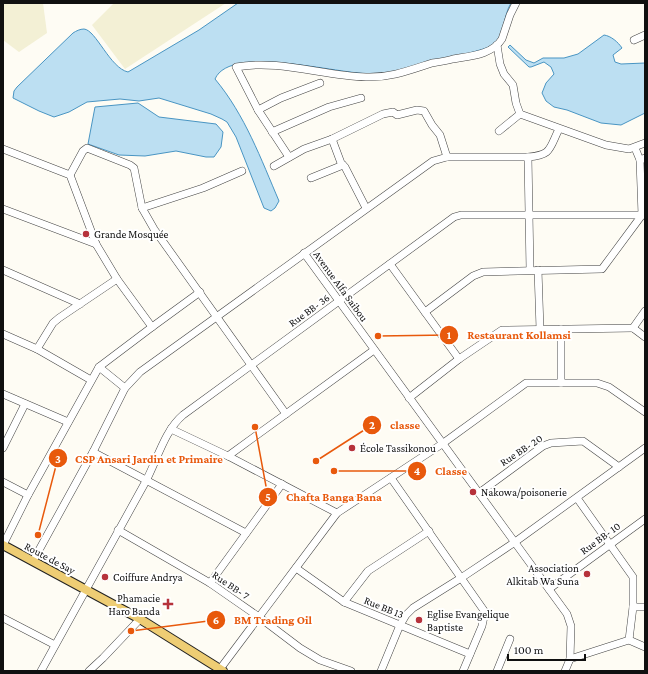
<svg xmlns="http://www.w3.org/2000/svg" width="648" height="674" viewBox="0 0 648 674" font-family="'Crimson Pro',serif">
<rect width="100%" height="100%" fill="#fefcf4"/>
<!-- farmland -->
<g fill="#f3f0d5">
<path d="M3 3H43L47 33 19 52 3 40Z"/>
<path d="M114 3H226L125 69 92 25Z"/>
</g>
<!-- water -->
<g fill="#bcdff2" stroke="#4995c3">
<path d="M238 3H511C503 16 505 35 494 45 489 49 391 74 379 74 346 77 231 42 215 79 245 115 261 159 279 201L275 208 271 211 264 208 236 137 227 122 222 119 211 114 159 98 139 101 120 99 87 102 69 112 54 117 39 111 13 98 14 91 17 87 73 33C76 31 80 29 84 29 96 30 110 68 128 72L199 30Z"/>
<path d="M604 35C611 36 618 42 622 48L613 55 615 62 621 64 645 63V113L621 125 601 123 567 110 554 107 546 101 542 93 546 83 554 74 551 67 544 62 531 67H529L508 47 510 45 526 60 534 63 543 58H564L578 54Z"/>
<path d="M138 103 159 117 216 124 223 132 221 147 214 157H206L176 151 145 156 119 155 88 144 95 107Z"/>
</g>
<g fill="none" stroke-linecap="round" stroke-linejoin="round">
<defs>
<g id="minor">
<path d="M634 40 645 35"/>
<path d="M497 45 500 64 504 74 513 85 516 103 520 114"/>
<path d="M258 110 281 98 320 83"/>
<path d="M499 131 520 114 606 145 629 149 645 143"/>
<path d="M272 132 329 107 361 98"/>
<path d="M332 139 341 163 345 167 366 208"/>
<path d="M635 148 640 160 645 158"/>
<path d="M3 149 70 175 96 244 117 279 152 327"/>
<path d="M289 157 258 110 236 67C280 59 323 76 366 77 390 78 410 70 432 63 439 62 446 61 453 59 470 56 492 55 502 39L510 15 516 3"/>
<path d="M528 157 530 270"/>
<path d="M274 166 304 149 332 139 383 114 393 112 397 115 417 110 424 111 432 125 440 135 447 157"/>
<path d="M70 175 83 151 87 148 130 165 134 168 142 208 154 229 286 414"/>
<path d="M311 178 343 165"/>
<path d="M142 208 203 188 242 171"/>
<path d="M3 209 96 244"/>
<path d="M304 253 567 614 571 626 570 659 565 671"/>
<path d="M390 264 459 359"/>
<path d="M3 270 80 304"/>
<path d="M538 270 540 329"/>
<path d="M425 312 473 276 483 272 602 269 642 215 640 160"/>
<path d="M633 328 645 337"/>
<path d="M561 329V383"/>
<path d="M3 334 37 349 91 380"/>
<path d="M37 349 53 323 59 318 117 279"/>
<path d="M99 367 125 388"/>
<path d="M3 394 68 422"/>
<path d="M409 398 459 359 502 330 633 328 645 311"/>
<path d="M171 429 228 456 337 513"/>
<path d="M3 448 25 404"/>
<path d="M93 452 246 533"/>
<path d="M228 456 374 350"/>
<path d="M391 478 485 612 482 626 463 671"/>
<path d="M3 482 28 495"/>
<path d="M479 493 543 446 551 443 583 441 619 467"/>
<path d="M577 498 633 577V607L629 640"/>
<path d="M118 530 210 583 259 617 300 648 320 660 351 671"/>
<path d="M3 545 28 495 99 367 152 327 200 292"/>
<path d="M33 561 93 452 125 388 140 372 433 161 447 157H528C552 155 549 149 559 129"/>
<path d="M296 568 344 602 470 654"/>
<path d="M210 583 282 484"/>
<path d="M549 589 645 519"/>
<path d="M344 602 368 571 429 531"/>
<path d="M633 607H645"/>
<path d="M3 618 55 645"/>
<path d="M570 659 629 640 645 647"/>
<path d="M220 669 337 513 442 444 526 383H597L609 387 645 412"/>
<path d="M41 671C76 608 111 544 146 481 157 460 165 430 183 415L454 217 461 215H645"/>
<path d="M89 671 103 658 140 619"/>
<path d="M381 671 400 625 406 615 413 608 461 578 515 542 645 448"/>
<path d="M497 671 510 639"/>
</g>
<path id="major" d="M3 545 140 619 223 671"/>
</defs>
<!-- minor casing -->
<use href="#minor" stroke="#434343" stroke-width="8"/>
<!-- major casing -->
<use href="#major" stroke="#212121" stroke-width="10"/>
<!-- minor -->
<use href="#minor" stroke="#fff" stroke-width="7"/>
<!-- major -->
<use href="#major" stroke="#eecd74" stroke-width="8"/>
</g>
<!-- markers -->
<g fill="#b6323b" stroke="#fff" stroke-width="1.5">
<circle cx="86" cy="234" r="4"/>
<circle cx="352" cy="448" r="4"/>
<circle cx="473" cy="492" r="4"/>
<circle cx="587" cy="574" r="4"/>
<circle cx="105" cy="577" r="4"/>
<path d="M166 598h4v4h4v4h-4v4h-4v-4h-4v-4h4z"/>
<circle cx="419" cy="620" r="4"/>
</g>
<g text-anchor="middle" stroke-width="4" stroke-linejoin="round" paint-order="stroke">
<!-- poi labels -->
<g font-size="11" fill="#101010" stroke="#fff" text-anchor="start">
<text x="94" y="238">Grande Mosquée</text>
<text x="360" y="452">École Tassikonou</text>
<text x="481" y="496">Nakowa/poisonerie</text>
<text x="579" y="572" text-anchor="end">Association<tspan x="579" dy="13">Alkitab Wa Suna</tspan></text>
<text x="113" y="581">Coiffure Andrya</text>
<text x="160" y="602" text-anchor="end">Phamacie<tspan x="160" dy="13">Haro Banda</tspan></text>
<text x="427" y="618">Eglise Evangelique<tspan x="427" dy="13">Baptiste</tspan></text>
</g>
<!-- street labels -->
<g font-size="11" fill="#101010" stroke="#fff">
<text transform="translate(341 286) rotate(54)" y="4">Avenue Alfa Saibou</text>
<text transform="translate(309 310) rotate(-36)" y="4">Rue BB- 36</text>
<text transform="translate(521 450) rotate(-33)" y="4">Rue BB- 20</text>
<text transform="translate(600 538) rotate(-36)" y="4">Rue BB- 10</text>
<text transform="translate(50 558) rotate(28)" y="4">Route de Say</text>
<text transform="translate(231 585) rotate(34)" y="4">Rue BB- 7</text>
<text transform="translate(384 607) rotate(22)" y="4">Rue BB 13</text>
</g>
</g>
<!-- callouts -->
<path fill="none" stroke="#e8590c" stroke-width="1.5" d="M378 336L449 335M316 461L372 425M38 535L58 458M334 471L417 471M255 427L268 497M131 631L216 620"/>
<g fill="#e8590c" stroke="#fff" stroke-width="1.5">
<circle cx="378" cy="336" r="4"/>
<circle cx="316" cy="461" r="4"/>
<circle cx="38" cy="535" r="4"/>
<circle cx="334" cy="471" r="4"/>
<circle cx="255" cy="427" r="4"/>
<circle cx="131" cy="631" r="4"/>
<circle cx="449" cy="335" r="10"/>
<circle cx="372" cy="425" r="10"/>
<circle cx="58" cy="458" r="10"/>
<circle cx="417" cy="471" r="10"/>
<circle cx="268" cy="497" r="10"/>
<circle cx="216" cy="620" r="10"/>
</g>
<g font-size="12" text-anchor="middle" font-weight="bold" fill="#fff">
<text x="449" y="339">1</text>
<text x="372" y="429">2</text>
<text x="58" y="463">3</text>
<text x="417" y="475">4</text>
<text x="268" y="501">5</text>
<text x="216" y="624">6</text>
</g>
<g font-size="12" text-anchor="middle" font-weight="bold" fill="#e8590c" stroke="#fff" stroke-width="4" stroke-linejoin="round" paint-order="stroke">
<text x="519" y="339">Restaurant Kollamsi</text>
<text x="405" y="429">classe</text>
<text x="149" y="463">CSP Ansari Jardin et Primaire</text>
<text x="451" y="475">Classe</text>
<text x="334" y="501">Chafta Banga Bana</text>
<text x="273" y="624">BM Trading Oil</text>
</g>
<!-- border -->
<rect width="648" height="674" fill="none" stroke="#101010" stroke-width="8"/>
<!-- scale -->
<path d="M508 654v6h77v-6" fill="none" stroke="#101010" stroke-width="2"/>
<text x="514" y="654" font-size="12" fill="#101010" stroke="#ffffff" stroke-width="3" paint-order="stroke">100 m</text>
</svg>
